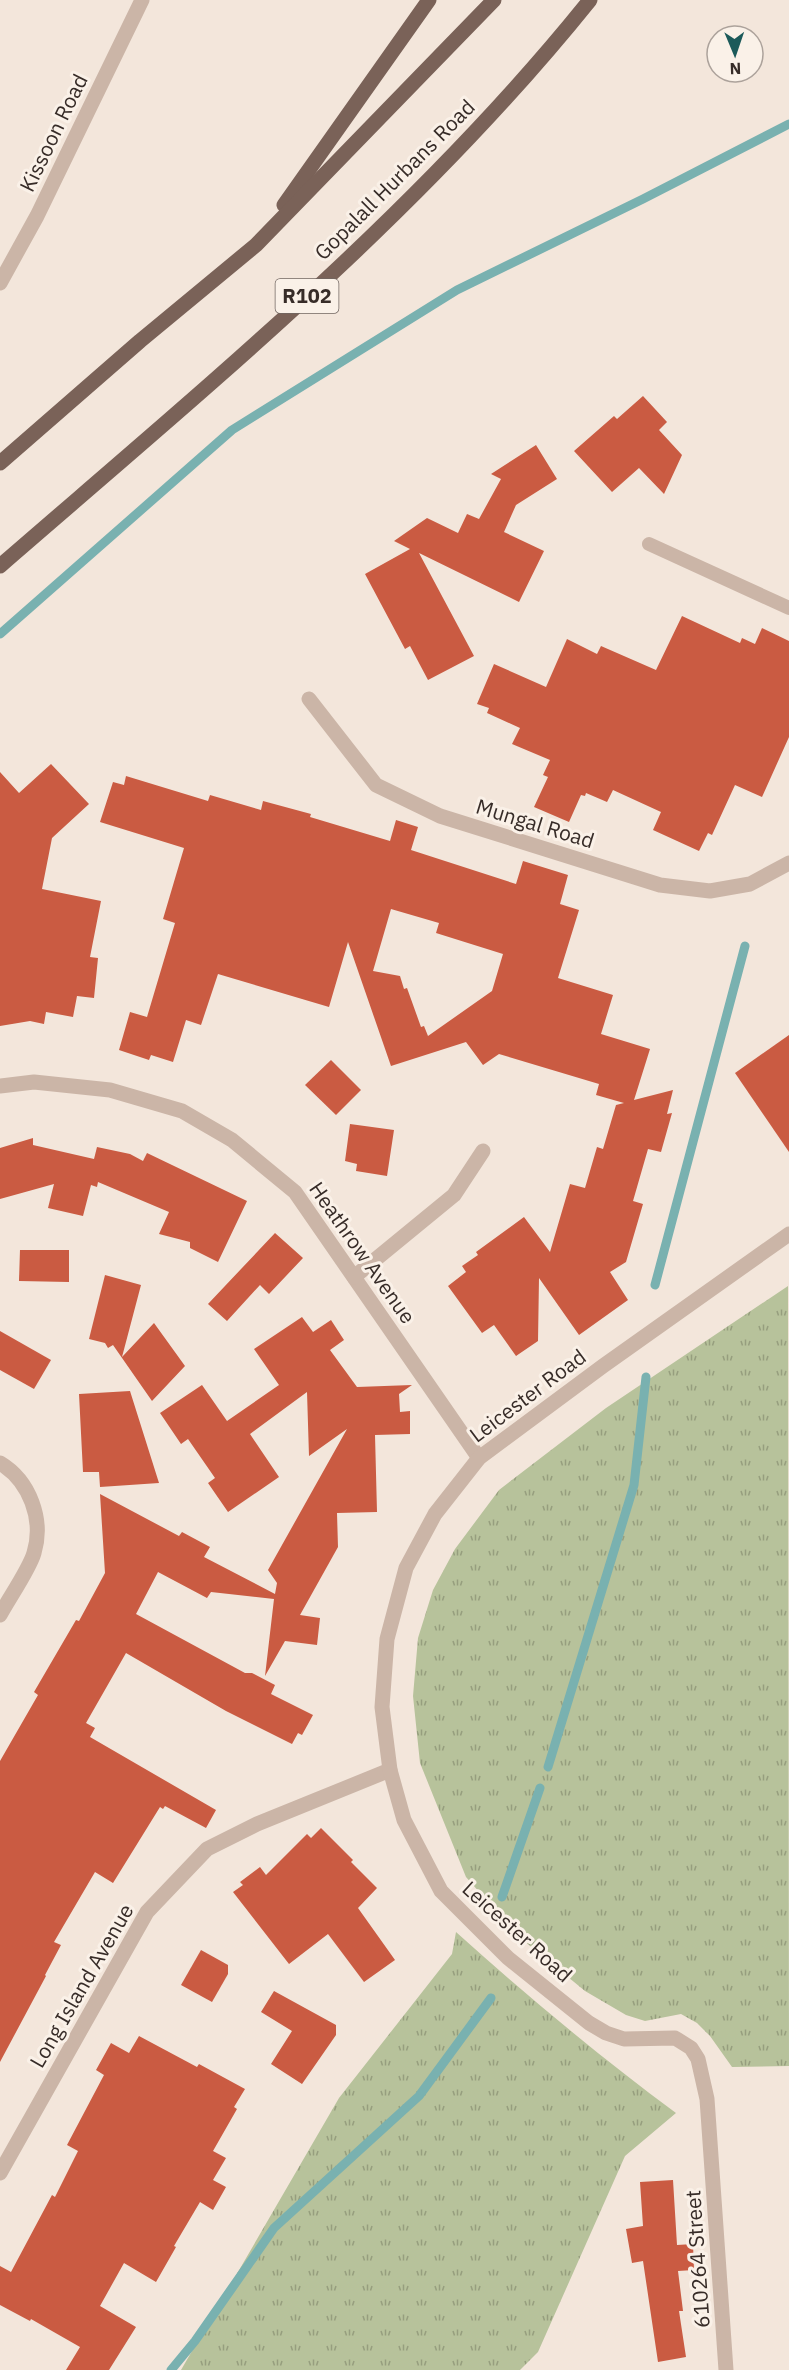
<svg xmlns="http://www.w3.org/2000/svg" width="789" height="2370" viewBox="0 0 789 2370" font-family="'IBM Plex Sans',sans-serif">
<defs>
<pattern id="grass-tufts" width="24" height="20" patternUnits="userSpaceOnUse" patternTransform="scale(1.5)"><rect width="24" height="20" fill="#b7c29b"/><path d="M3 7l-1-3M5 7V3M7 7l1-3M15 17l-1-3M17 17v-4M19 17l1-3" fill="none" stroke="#969e7e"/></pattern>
</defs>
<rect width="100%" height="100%" fill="#f3e6db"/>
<!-- grass -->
<g fill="url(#grass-tufts)">
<path d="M788 1286 789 2066 732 2067 710 2036 697 2023 681 2014 645 2021 626 2015 585 1991 518 1936 466 1877 420 1763 413 1696 418 1638 433 1590 455 1549 499 1490 606 1408Z"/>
<path d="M456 1932C527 1996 599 2056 676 2113L625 2156 538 2352 520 2370H181L339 2098 452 1954Z"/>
</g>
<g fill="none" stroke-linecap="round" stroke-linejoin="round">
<!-- stream -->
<g stroke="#79b1b0" stroke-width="9">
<path d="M0 634 232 430 457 290 643 199 789 124"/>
<path d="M655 1285 745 946"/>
<path d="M548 1767 634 1485 646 1377"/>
<path d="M502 1897 540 1788"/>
<path d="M171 2370 195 2341 274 2228 419 2096 491 1998"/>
</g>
</g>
<!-- building -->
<g fill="#ca5b42" fill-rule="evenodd">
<path d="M643 396 667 422 659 430 682 455 664 494 639 468 612 492 574 451 614 416 617 419Z"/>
<path d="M536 445 557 479 516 505 504 532 544 551 519 602 419 553 474 656 428 680 410 646 405 649 365 574 410 549 394 541 427 518 458 533 467 514 479 519 501 479 491 474Z"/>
<path d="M682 616 740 643 742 638 755 644 762 628 789 641V737L762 797 735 785 712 835 708 833 699 851 653 830 661 812 613 790 607 802 586 793 585 796 581 795 569 822 534 807 548 777 543 775 550 760 512 744 520 728 487 713 489 708 477 704 494 664 546 687 567 639 597 654 601 646 656 670Z"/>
<path d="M51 764 89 804 52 838 42 889 101 901 90 957 98 958 94 998 77 996 73 1017 46 1012 44 1024 30 1021 0 1026V772L19 793Z"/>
<path d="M126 776 208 801 210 795 261 810 263 801 311 814 310 817 390 841 396 820 418 827 411 850 516 884 523 861 568 875 560 904 579 910 558 978 613 995 601 1034 650 1049 634 1100 673 1090 667 1114 672 1113 661 1152 648 1149 633 1201 643 1204 626 1262 610 1272 628 1300 579 1335 539 1278 538 1341 516 1356 494 1325 482 1333 448 1286 466 1272 462 1266 478 1255 476 1252 524 1217 550 1252 570 1184 585 1188 597 1147 603 1149 616 1105 624 1103 596 1095 599 1084 499 1054 483 1065 466 1042 391 1066 348 942 329 1007 218 974 201 1025 186 1020 173 1062 151 1055 149 1060 119 1050 130 1012 147 1017 175 923 163 919 184 848 100 822 113 782 124 785ZM391 909 439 923 436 933 503 954 492 991 428 1036 424 1026 421 1027 407 988 404 989 400 976 373 971Z"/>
<path d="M789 1035V1152L735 1073Z"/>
<path d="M331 1060 361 1090 336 1115 305 1085Z"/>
<path d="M350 1124 394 1130 387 1176 356 1171 357 1164 345 1161Z"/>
<path d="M33 1138V1145L94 1159 97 1147 130 1154 143 1161 147 1153 247 1201 218 1262 190 1248V1242L159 1234 169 1212 98 1182 97 1187 91 1185 83 1216 48 1208 54 1184 0 1199V1148Z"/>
<path d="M275 1233 303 1258 269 1294 260 1285 227 1321 208 1304Z"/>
<path d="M20 1250H69V1282L19 1281Z"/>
<path d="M105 1275 141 1285 122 1357 154 1323 185 1366 152 1401 113 1345 108 1348 105 1343 89 1339Z"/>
<path d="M302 1317 313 1332 331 1320 344 1340 330 1350 357 1387 412 1385 399 1394 400 1412 410 1411V1434L375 1435 377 1512 337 1513 338 1547 300 1615 320 1618 317 1645 285 1641 265 1676 274 1599 211 1592 207 1598 158 1572 136 1614 245 1673H252L275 1685 271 1694 313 1715 302 1735 298 1733 292 1744 226 1711 126 1653 86 1723 95 1728 90 1737 216 1810 206 1828 165 1806 163 1809 160 1807 113 1883 95 1872 54 1942 61 1945 45 1975 46 1976 0 2062V1761L38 1695 34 1692 76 1620 79 1621 105 1573 100 1494 179 1536 182 1532 210 1547 204 1557 275 1594 277 1583 268 1570 347 1429 309 1456 307 1392 250 1434 279 1477 228 1512 208 1483 215 1478 188 1439 181 1444 160 1413 202 1385 227 1421 279 1385 254 1349Z"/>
<path d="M0 1331 51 1360 34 1389 0 1370Z"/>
<path d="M130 1391 159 1483 100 1487 99 1472H83L79 1394Z"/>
<path d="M321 1828 353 1860 351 1862 377 1888 358 1908 395 1960 364 1982 328 1934 289 1964 233 1892 243 1885 240 1882 260 1867 266 1875 307 1834 311 1838Z"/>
<path d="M201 1950 228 1965V1974L212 2002 181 1985Z"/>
<path d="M274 1991 336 2025V2035L302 2084 271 2064 292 2031 261 2012Z"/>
<path d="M139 2036 197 2067 199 2064 245 2089 234 2107 237 2109 213 2151 226 2158 213 2180 226 2187 213 2210 200 2202 174 2246 176 2247 156 2282 124 2263 100 2306 136 2327 109 2370H66L80 2347 31 2319 30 2321 0 2305V2266L11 2272 52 2195 55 2197 78 2151 67 2145 104 2075 96 2070 111 2043 129 2053Z"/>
<path d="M673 2180 677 2245 693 2244 694 2270 678 2271 683 2311H679L686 2357 658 2362 643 2261 632 2263 626 2229 643 2226 640 2182Z"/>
</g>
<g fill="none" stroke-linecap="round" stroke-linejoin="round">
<!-- lane -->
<path stroke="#cbb5a7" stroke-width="14" d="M649 544 789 608"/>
<!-- street -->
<g stroke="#cbb5a7" stroke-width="15">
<path d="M0 283 37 216 142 0"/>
<path d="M309 699 376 785 440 816 660 885 710 891 750 884 789 863"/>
<path d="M0 1086 34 1082 110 1090 182 1111 232 1140 295 1192 479 1458"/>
<path d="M354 1277 454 1195 483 1151"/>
<path d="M0 1463C30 1481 44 1520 34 1553 29 1570 9 1598 0 1615"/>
<path d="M0 2173 147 1912 207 1849 257 1824 390 1770"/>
<path d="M726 2370 707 2099 698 2059 691 2048 675 2038 624 2039 606 2033 589 2023 508 1958 441 1891 404 1820 390 1770 382 1707 387 1639 406 1568 435 1514 479 1458 603 1366 789 1234"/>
</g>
<!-- primary -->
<g stroke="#7a6258" stroke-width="15">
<path d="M284 205 429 0"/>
<path d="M0 463 140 341 256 245 494 0"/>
<path d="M0 566C205 388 419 213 590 0"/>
</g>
</g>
<g text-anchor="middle" stroke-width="6" stroke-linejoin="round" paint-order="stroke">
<!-- shield labels -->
<rect fill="#faf1e8" stroke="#726762" stroke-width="1.5" x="275.5" y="279" width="63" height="34" rx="4.5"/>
<g font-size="20" font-weight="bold" fill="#372c28">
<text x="307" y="303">R102</text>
</g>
<!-- street labels -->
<g font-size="21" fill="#372c28" stroke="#faf1e8">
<text transform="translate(54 133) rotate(-64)" y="7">Kissoon Road</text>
<text transform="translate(395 180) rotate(-45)" y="7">Gopalall Hurbans Road</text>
<text transform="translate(535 824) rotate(17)" y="7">Mungal Road</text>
<text transform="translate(362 1253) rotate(55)" y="7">Heathrow Avenue</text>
<text transform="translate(528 1396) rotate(-37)" y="7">Leicester Road</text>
<text transform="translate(517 1932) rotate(42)" y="7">Leicester Road</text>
<text transform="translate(82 1986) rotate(-60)" y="7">Long Island Avenue</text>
<text transform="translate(698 2259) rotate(-94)" y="7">610264 Street</text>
</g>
</g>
<!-- north arrow -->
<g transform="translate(735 54) rotate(178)"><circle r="28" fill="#faf1e8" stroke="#aca29b" stroke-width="1.5"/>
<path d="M0-4.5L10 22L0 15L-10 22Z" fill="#1c5a5a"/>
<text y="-9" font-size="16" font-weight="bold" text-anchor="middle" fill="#372c28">N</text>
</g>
</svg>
